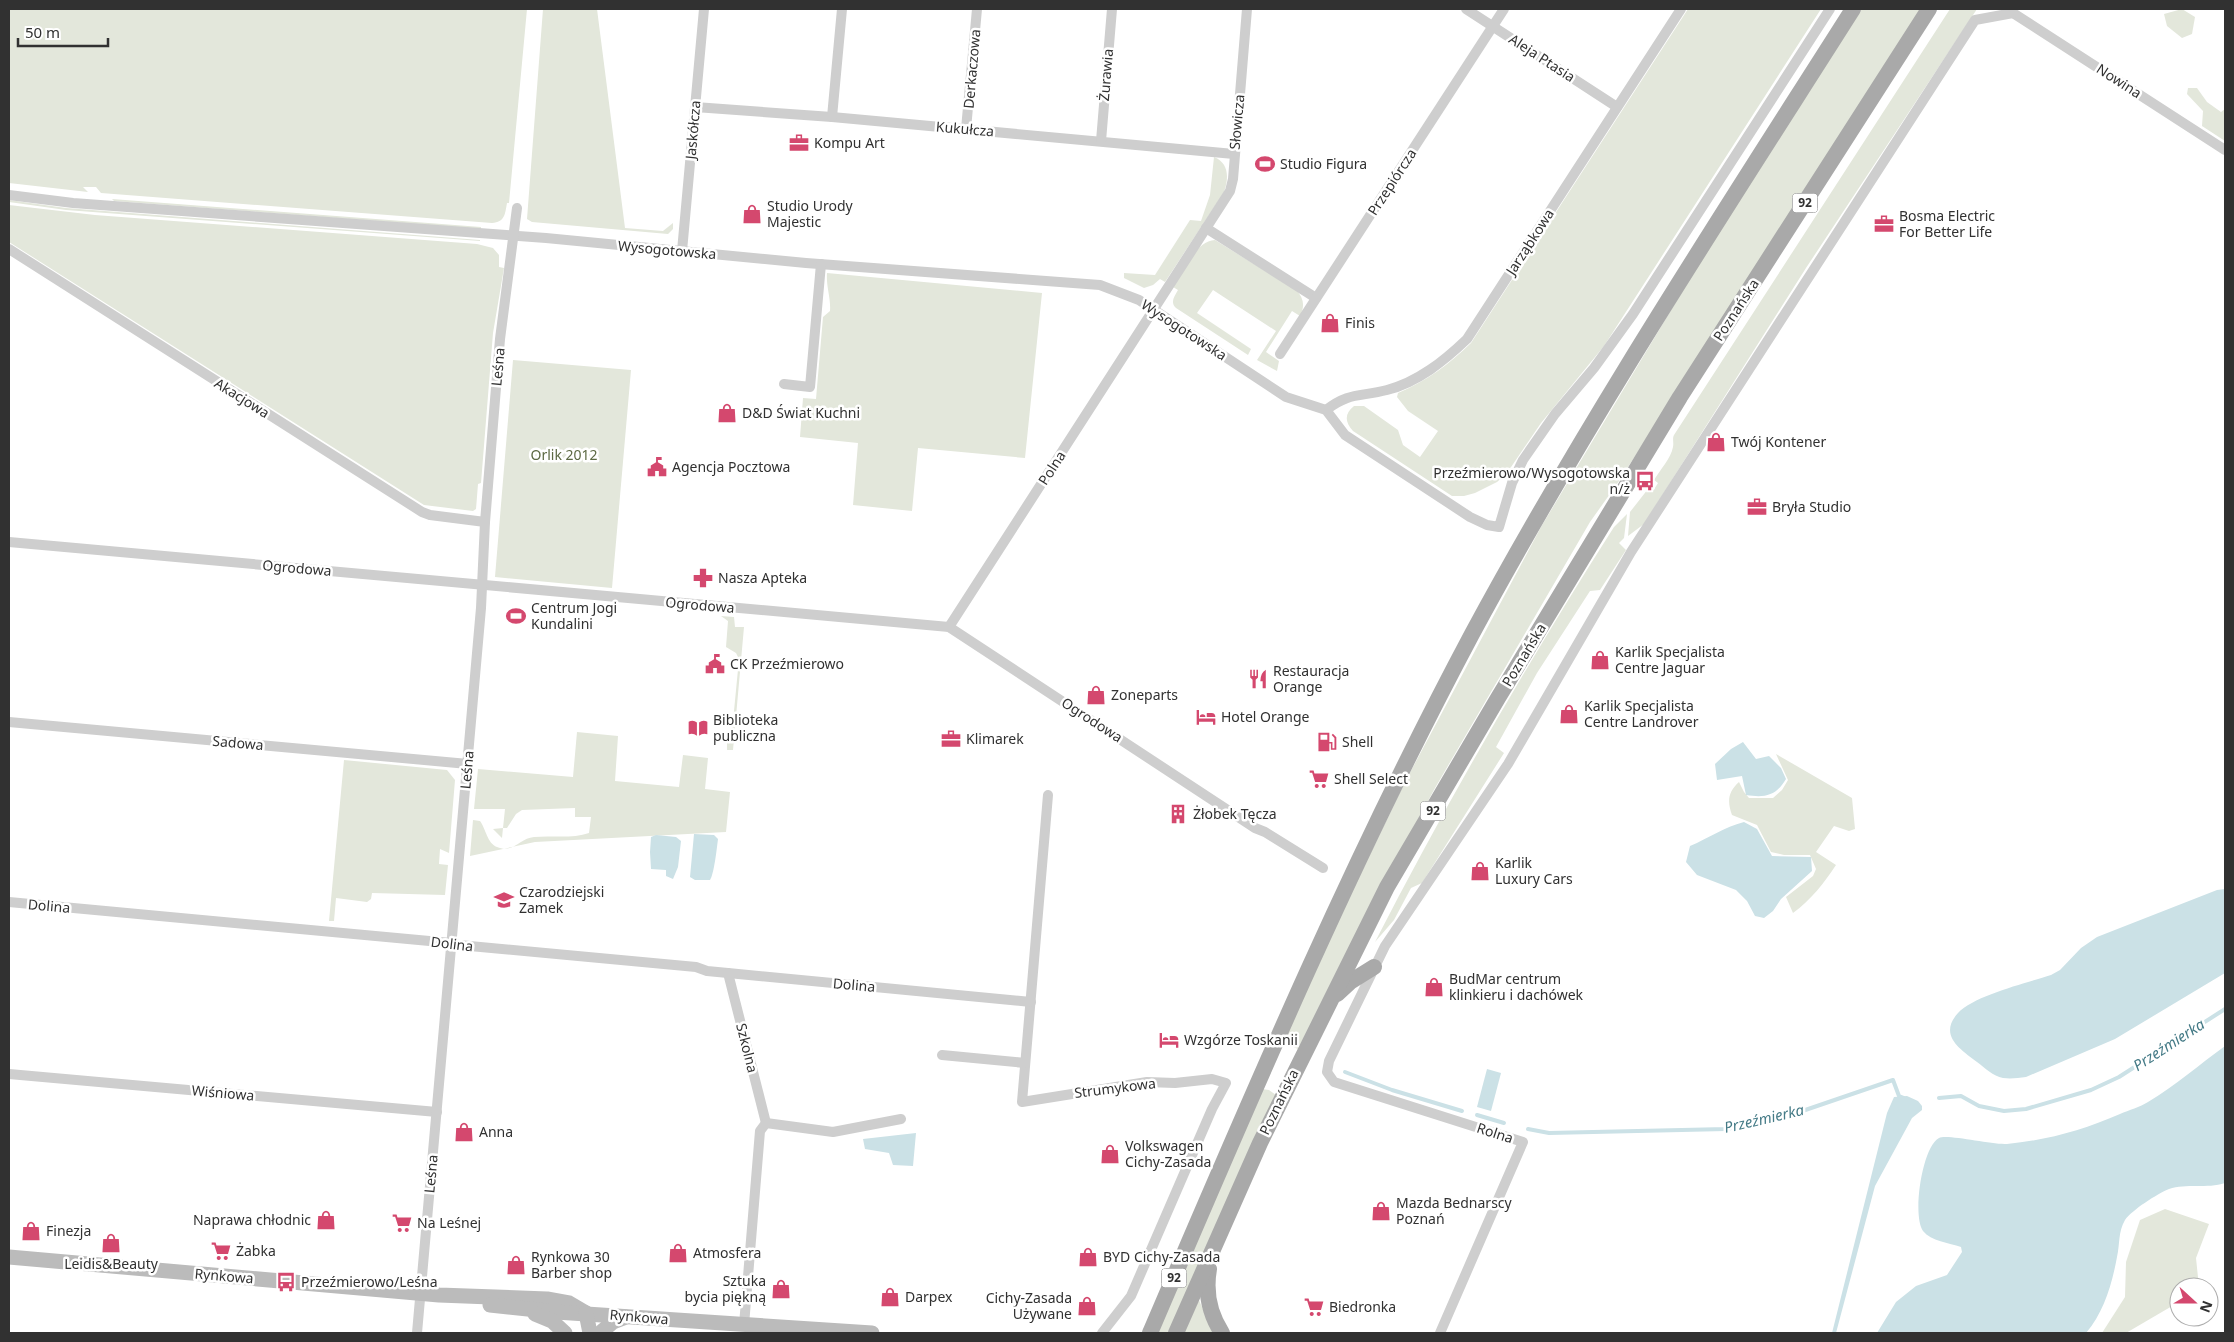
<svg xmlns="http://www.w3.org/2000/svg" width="2234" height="1342" viewBox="0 0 2234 1342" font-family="'Noto Sans',sans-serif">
<rect width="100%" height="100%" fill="#fff"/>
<!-- green -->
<g fill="#e3e7db">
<path d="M9 9H527L509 203H507C505 214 505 222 492 223L101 193 96 187H83L88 192 9 183Z"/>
<path d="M543 9H597L625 228 663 231 673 223V229L668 234 532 222 527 219Z"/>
<path d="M1688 9H1821L1604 346 1541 423 1507 473 1497 482 1475 493 1464 496H1452L1353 431C1345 422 1344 414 1354 406H1364L1398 430 1403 445 1420 457 1438 431 1408 411 1397 397 1398 393C1427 381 1449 364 1471 343Z"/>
<path d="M1861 9H1924L1617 484 1590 522 1435 788 1379 891 1298 1049 1282 1042 1305 989 1405 782 1541 527 1725 220Z"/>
<path d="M1950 9H1977L1806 268 1644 524 1628 536 1630 512 1648 489 1653 491 1658 483 1654 480C1660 470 1671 458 1673 447 1674 442 1672 439 1674 435Z"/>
<path d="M2182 9 2195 17 2192 34 2182 38 2167 26 2164 14Z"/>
<path d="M2188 88H2197L2207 102 2221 112 2225 109V141L2202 126 2203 111 2187 94Z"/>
<path d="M1214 157C1229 163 1229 178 1224 192L1165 282 1160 279 1153 285 1144 288 1124 278V273L1155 275 1190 220 1201 221 1210 195Z"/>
<path d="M112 199 481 227V229L114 201Z"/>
<path d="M9 200 66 208 480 240V241L66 210 9 202Z"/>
<path d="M9 205 95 215 477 244 493 248 499 255V267L504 268 493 333 481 483 478 484 476 509 473 511 424 505 9 242Z"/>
<path d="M1215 240 1296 290C1304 298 1305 306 1300 316L1292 311 1266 352 1279 361 1277 371 1257 360 1276 331 1213 290 1197 313 1251 349 1248 355 1176 308C1170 302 1174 297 1178 290L1173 287C1183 272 1195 241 1215 240Z"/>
<path d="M827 273 1042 293 1025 458 918 448 912 511 853 505 858 443 800 437 803 398 816 399 823 317 830 311C831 298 826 287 827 273Z"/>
<path d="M513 360 631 370 612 588 495 577Z"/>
<path d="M1627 514 1624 538 1619 543 1626 550 1600 590 1590 591 1537 673 1496 747 1504 753 1422 883 1411 888 1394 920 1375 942C1448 800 1528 662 1614 527Z"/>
<path d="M721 616 734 617 735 627H744L733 750H727V742H731L739 659 736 653 726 647 728 621Z"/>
<path d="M577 732 618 736 615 781 679 787 683 755 708 758 705 789 730 792 726 832 535 842 470 856 473 820 480 821C486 829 487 843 497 847 513 854 520 838 534 837 551 835 572 839 589 833L591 817H575V808L522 810 516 814 507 828H503L502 838 493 829 503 828 505 809H474L478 769 573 777Z"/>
<path d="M1776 754 1852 798 1855 829 1849 831 1834 826 1816 852 1836 865C1824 883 1811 900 1793 913L1786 897 1813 876 1816 869 1810 855H1784L1771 852 1757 825 1732 815C1727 801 1728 792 1739 782L1744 792 1749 798H1773L1782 790 1788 780Z"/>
<path d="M344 760 447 770 455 780 449 853 440 849 439 864 448 865 445 895 372 893 371 899 367 902 336 898 334 921H329Z"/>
<path d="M1262 1089 1269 1090 1276 1095 1169 1333H1157Z"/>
<path d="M2165 1209 2209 1224 2196 1258 2199 1287H2179V1302L2126 1333H2102L2125 1297 2126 1262 2140 1220Z"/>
<path d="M1199 1300 1213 1333H1184Z"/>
</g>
<!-- water -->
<g fill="#cbe1e6">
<path d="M1743 742 1756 759 1769 756 1781 768 1786 779C1776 796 1765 798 1746 795L1742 776 1717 780 1715 764 1731 749Z"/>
<path d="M1744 822 1757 829 1772 856 1811 857 1812 871 1781 899 1773 911 1764 918 1755 916 1747 901 1736 890 1697 875 1686 862 1690 846C1709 838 1724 827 1744 822Z"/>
<path d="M694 834 714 835 718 839C717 847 714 875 710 880H695L690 877Z"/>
<path d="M656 835 676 837 681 841 678 867 673 879 666 876V870L651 869 650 852 651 837Z"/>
<path d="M2225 889V973L2115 1039 2026 1077C2018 1078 2011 1079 2003 1078 1993 1076 1985 1068 1977 1062 1960 1049 1938 1035 1958 1013 1975 995 2027 983 2051 975L2060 970 2081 948 2097 937 2217 890Z"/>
<path d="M2225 1046V1183C2207 1189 2186 1183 2169 1189 2157 1194 2132 1210 2125 1220 2118 1232 2120 1244 2117 1257 2112 1284 2104 1312 2086 1333H1877L1896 1302 1916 1286 1947 1275 1962 1252 1961 1247C1949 1243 1931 1241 1923 1231 1912 1216 1922 1147 1939 1138 1948 1134 1991 1145 2007 1144 2048 1140 2083 1130 2120 1114 2129 1110 2140 1107 2148 1102 2175 1086 2200 1064 2225 1046Z"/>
<path d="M1487 1069 1501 1073 1491 1111 1477 1107Z"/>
<path d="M1907 1096 1918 1101 1922 1106V1110L1912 1118 1875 1186 1836 1333H1832L1887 1113 1894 1097Z"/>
<path d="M916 1133 913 1166 893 1165 889 1153 865 1149 863 1139Z"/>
</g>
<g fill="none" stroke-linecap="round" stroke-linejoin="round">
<!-- stream -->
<g stroke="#cbe1e6" stroke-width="4">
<path d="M1345 1072 1392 1090 1462 1111"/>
<path d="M1939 1098 1961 1096 1979 1106 2004 1111 2026 1109 2091 1090 2119 1077 2225 1009"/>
<path d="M1477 1115 1504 1123"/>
<path d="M1528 1129 1549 1133 1726 1129 1779 1119 1893 1080 1899 1096 1904 1098"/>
</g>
<!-- street -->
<g stroke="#cecece" stroke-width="10">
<path d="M1466 9 1617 107"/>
<path d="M2013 13 2225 150"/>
<path d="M695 107 832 117 1234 154"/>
<path d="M832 117 842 9"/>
<path d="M966 129 977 9"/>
<path d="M1101 141 1112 9"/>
<path d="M9 195 73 203 546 238 806 263 1100 285 1139 300 1286 397 1326 410 1345 435 1470 517 1487 525 1499 527 1512 483 1523 460 1555 414 1594 368 1633 314 1830 9"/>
<path d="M1206 228 1316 298"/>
<path d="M9 249 422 512 430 515 485 522"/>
<path d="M682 251 704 9"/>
<path d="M1280 354 1504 9"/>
<path d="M784 384 810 387 821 264"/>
<path d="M1326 410C1349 392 1360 397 1387 390 1418 382 1444 361 1467 339L1681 9"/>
<path d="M9 542 949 627 1255 828 1265 832 1323 868"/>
<path d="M949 627 1230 191 1233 179 1247 9"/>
<path d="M9 722 468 764"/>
<path d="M1048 795 1022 1102 1147 1082 1175 1083 1212 1079 1226 1083 1212 1109 1131 1296 1102 1333"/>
<path d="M9 902 451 943 459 945 696 967 707 971 728 973 1031 1002"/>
<path d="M728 973 766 1123"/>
<path d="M942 1055 1025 1063"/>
<path d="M9 1074 437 1112"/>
<path d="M766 1123 833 1132 901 1119"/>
<path d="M744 1325 760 1131 766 1123"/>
<path d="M417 1333 481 608 485 522 500 339 517 208"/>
<path d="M1440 1333 1523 1142 1334 1082 1327 1072 1329 1061 1385 946 1508 764 1631 552 1975 20 2013 13"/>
</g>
<!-- secondary -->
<g stroke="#bbb" stroke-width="15">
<path d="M9 1257 439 1295 547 1299 569 1303 586 1313"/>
<path d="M490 1305 556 1312 872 1333"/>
<path d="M586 1313 590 1333"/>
<path d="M535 1314 552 1321 565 1333"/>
<path d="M600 1333 613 1322 626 1317"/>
</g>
<!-- primary -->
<g stroke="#a9a9a9" stroke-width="16">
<path d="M1337 994 1350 982 1374 967"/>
<path d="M1209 1269C1205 1292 1209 1313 1222 1333"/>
<path d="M1150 1333C1251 1097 1351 861 1472 634 1588 419 1722 215 1853 9"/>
<path d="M1176 1333 1260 1143 1387 887 1498 698 1680 397 1929 9"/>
</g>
</g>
<!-- icons -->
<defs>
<symbol id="office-bare" viewBox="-9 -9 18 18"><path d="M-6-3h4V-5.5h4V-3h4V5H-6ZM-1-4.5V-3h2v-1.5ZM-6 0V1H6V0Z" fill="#d4486e" stroke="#fff" stroke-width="2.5" paint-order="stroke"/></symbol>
<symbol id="stadium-bare" viewBox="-9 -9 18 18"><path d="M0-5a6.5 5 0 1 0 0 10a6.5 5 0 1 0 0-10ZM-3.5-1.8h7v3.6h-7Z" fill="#d4486e" stroke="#fff" stroke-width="2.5" paint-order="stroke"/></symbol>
<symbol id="shop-bare" viewBox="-9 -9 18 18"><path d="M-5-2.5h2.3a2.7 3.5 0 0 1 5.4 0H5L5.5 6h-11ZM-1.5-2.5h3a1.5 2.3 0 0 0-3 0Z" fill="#d4486e" stroke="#fff" stroke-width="2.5" paint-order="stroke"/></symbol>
<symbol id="civic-bare" viewBox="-9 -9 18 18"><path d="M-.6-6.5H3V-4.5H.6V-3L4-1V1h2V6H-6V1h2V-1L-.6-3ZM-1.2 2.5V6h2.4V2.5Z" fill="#d4486e" stroke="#fff" stroke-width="2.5" paint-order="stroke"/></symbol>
<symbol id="bus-bare" viewBox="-9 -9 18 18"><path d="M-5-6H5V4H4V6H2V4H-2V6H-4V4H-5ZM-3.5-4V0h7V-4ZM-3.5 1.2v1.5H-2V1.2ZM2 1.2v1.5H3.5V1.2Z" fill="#d4486e" stroke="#fff" stroke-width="2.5" paint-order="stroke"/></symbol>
<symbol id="pharmacy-bare" viewBox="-9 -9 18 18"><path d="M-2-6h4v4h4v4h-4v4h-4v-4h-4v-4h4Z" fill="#d4486e" stroke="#fff" stroke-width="2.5" paint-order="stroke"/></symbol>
<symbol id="restaurant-bare" viewBox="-9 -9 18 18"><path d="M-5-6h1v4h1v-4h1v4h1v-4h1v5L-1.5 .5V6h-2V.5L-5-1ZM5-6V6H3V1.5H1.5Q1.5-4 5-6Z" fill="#d4486e" stroke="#fff" stroke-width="2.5" paint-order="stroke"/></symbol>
<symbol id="hotel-bare" viewBox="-9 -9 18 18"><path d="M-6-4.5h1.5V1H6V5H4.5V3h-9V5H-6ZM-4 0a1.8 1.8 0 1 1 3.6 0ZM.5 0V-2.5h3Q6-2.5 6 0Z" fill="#d4486e" stroke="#fff" stroke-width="2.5" paint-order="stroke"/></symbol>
<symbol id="library-bare" viewBox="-9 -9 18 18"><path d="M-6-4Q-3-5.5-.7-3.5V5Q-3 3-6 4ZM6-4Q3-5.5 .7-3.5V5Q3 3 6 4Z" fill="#d4486e" stroke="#fff" stroke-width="2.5" paint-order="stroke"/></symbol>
<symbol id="fuel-bare" viewBox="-9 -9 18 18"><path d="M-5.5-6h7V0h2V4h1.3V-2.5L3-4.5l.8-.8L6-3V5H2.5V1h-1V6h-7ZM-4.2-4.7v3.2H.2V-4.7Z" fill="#d4486e" stroke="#fff" stroke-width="2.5" paint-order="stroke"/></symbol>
<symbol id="supermarket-bare" viewBox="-9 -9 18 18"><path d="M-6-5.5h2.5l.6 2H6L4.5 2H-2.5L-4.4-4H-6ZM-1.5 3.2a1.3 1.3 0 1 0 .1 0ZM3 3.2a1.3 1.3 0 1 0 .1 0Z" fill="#d4486e" stroke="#fff" stroke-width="2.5" paint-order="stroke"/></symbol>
<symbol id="building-bare" viewBox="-9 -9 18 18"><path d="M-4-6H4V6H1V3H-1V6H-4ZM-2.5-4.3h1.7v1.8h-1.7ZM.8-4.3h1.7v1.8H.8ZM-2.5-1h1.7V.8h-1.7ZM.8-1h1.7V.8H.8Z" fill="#d4486e" stroke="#fff" stroke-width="2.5" paint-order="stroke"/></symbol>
<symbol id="school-bare" viewBox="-9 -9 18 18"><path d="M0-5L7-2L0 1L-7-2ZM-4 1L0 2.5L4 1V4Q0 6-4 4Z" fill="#d4486e" stroke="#fff" stroke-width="2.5" paint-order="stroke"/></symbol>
</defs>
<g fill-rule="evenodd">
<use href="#office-bare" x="785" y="129" width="28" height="28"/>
<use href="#stadium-bare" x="1251" y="150" width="28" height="28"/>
<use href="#shop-bare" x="738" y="200" width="28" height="28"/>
<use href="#office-bare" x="1870" y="210" width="28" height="28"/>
<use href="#shop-bare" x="1316" y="309" width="28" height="28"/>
<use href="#shop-bare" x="713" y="399" width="28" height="28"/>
<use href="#shop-bare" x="1702" y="428" width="28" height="28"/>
<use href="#civic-bare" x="643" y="453" width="28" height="28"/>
<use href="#bus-bare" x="1631" y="467" width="28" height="28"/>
<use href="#office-bare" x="1743" y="493" width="28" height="28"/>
<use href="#pharmacy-bare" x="689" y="564" width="28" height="28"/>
<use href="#stadium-bare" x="502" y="602" width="28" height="28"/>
<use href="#shop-bare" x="1586" y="646" width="28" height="28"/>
<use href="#civic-bare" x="701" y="650" width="28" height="28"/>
<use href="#restaurant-bare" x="1244" y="665" width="28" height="28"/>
<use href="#shop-bare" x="1082" y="681" width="28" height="28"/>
<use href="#shop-bare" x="1555" y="700" width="28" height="28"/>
<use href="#hotel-bare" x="1192" y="703" width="28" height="28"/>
<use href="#library-bare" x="684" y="714" width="28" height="28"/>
<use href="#office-bare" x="937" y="725" width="28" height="28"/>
<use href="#fuel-bare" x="1313" y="728" width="28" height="28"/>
<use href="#supermarket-bare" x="1305" y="765" width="28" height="28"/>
<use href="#building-bare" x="1164" y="800" width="28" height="28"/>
<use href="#shop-bare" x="1466" y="857" width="28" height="28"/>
<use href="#school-bare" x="490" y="886" width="28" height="28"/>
<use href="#shop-bare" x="1420" y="973" width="28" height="28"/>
<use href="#hotel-bare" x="1155" y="1026" width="28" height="28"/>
<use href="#shop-bare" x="450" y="1118" width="28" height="28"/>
<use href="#shop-bare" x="1096" y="1140" width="28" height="28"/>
<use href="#shop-bare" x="1367" y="1197" width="28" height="28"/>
<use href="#shop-bare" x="312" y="1206" width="28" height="28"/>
<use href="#supermarket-bare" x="388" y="1209" width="28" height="28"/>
<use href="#shop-bare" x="17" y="1217" width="28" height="28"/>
<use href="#shop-bare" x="97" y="1229" width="28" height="28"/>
<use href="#supermarket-bare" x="207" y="1237" width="28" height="28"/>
<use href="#shop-bare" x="664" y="1239" width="28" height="28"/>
<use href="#shop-bare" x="1074" y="1243" width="28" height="28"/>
<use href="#shop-bare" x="502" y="1251" width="28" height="28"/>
<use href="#bus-bare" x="272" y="1268" width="28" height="28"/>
<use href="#shop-bare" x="767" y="1275" width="28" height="28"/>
<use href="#shop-bare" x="876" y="1283" width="28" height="28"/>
<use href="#shop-bare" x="1073" y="1292" width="28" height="28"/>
<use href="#supermarket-bare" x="1300" y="1293" width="28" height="28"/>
</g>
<g text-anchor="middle" stroke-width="5" stroke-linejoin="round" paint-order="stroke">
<!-- shield labels -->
<g fill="#fff" stroke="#6f6f6f" stroke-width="1">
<rect x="1792.5" y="193.5" width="25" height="19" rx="4"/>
<rect x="1420.5" y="801.5" width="25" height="19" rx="4"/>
<rect x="1161.5" y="1268.5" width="25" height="19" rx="4"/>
</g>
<g font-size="12" font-weight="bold" fill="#313131">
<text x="1805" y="207">92</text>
<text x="1433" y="815">92</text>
<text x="1174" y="1282">92</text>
</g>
<!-- street labels -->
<g font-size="14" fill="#313131" stroke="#fff">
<text transform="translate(1542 58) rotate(33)" y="5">Aleja Ptasia</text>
<text transform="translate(972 69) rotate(-85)" y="5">Derkaczowa</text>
<text transform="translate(1106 75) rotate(-85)" y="5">Żurawia</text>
<text transform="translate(2119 81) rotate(33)" y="5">Nowina</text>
<text transform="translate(1237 122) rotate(-85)" y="5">Słowicza</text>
<text transform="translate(965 129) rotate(5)" y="5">Kukułcza</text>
<text transform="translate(693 130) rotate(-85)" y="5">Jaskółcza</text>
<text transform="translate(1392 182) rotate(-57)" y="5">Przepiórcza</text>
<text transform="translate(1530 242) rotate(-57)" y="5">Jarząbkowa</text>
<text transform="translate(667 250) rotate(5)" y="5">Wysogotowska</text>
<text transform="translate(1736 310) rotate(-57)" y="5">Poznańska</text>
<text transform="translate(1184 330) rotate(33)" y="5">Wysogotowska</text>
<text transform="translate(498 367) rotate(-85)" y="5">Leśna</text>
<text transform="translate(242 398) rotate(32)" y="5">Akacjowa</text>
<text transform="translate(1052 468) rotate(-57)" y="5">Polna</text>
<text transform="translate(297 568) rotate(5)" y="5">Ogrodowa</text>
<text transform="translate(700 605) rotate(5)" y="5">Ogrodowa</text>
<text transform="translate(1524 655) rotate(-59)" y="5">Poznańska</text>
<text transform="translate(1092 720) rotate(33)" y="5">Ogrodowa</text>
<text transform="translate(238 743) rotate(5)" y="5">Sadowa</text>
<text transform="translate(467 770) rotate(-85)" y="5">Leśna</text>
<text transform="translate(49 906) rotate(5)" y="5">Dolina</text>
<text transform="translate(452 944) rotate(7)" y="5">Dolina</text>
<text transform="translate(854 985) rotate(5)" y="5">Dolina</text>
<text transform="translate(747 1048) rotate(76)" y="5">Szkolna</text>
<text transform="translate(1115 1088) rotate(-7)" y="5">Strumykowa</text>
<text transform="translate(223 1093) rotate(5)" y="5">Wiśniowa</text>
<text transform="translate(1279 1102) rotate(-64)" y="5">Poznańska</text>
<text transform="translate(1495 1133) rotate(18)" y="5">Rolna</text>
<text transform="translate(431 1174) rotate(-85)" y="5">Leśna</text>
<text transform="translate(224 1276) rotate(5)" y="5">Rynkowa</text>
<text transform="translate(639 1317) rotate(5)" y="5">Rynkowa</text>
</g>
<!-- poi labels -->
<g font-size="14" fill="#313131" stroke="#fff" text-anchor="start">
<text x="814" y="148">Kompu Art</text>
<text x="1280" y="169">Studio Figura</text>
<text x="767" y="211">Studio Urody<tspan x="767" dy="16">Majestic</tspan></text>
<text x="1899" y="221">Bosma Electric<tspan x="1899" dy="16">For Better Life</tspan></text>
<text x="1345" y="328">Finis</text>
<text x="742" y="418">D&amp;D Świat Kuchni</text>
<text x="1731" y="447">Twój Kontener</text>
<text x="672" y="472">Agencja Pocztowa</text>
<text x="1630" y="478" text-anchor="end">Przeźmierowo/Wysogotowska<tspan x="1630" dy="16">n/ż</tspan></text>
<text x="1772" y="512">Bryła Studio</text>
<text x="718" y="583">Nasza Apteka</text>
<text x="531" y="613">Centrum Jogi<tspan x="531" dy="16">Kundalini</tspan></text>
<text x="1615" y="657">Karlik Specjalista<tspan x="1615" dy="16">Centre Jaguar</tspan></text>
<text x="730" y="669">CK Przeźmierowo</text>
<text x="1273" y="676">Restauracja<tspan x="1273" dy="16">Orange</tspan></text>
<text x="1111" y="700">Zoneparts</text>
<text x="1584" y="711">Karlik Specjalista<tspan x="1584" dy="16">Centre Landrover</tspan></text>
<text x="1221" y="722">Hotel Orange</text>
<text x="713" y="725">Biblioteka<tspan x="713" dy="16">publiczna</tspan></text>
<text x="966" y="744">Klimarek</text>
<text x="1342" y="747">Shell</text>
<text x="1334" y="784">Shell Select</text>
<text x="1193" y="819">Żłobek Tęcza</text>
<text x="1495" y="868">Karlik<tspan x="1495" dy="16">Luxury Cars</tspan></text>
<text x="519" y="897">Czarodziejski<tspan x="519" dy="16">Zamek</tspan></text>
<text x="1449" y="984">BudMar centrum<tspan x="1449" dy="16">klinkieru i dachówek</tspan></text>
<text x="1184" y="1045">Wzgórze Toskanii</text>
<text x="479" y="1137">Anna</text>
<text x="1125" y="1151">Volkswagen<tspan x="1125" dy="16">Cichy-Zasada</tspan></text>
<text x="1396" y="1208">Mazda Bednarscy<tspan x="1396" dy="16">Poznań</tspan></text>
<text x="311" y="1225" text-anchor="end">Naprawa chłodnic</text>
<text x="417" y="1228">Na Leśnej</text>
<text x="46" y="1236">Finezja</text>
<text x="236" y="1256">Żabka</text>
<text x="693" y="1258">Atmosfera</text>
<text x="531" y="1262">Rynkowa 30<tspan x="531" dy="16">Barber shop</tspan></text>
<text x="1103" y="1262">BYD Cichy-Zasada</text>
<text x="111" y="1269" text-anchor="middle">Leidis&amp;Beauty</text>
<text x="766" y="1286" text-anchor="end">Sztuka<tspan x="766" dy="16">bycia piękną</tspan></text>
<text x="301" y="1287">Przeźmierowo/Leśna</text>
<text x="905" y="1302">Darpex</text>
<text x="1072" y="1303" text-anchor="end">Cichy-Zasada<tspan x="1072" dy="16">Używane</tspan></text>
<text x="1329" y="1312">Biedronka</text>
</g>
<!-- park labels -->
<g font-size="14" fill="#5c6943" stroke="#fff">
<text x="564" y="460">Orlik 2012</text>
</g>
<!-- water labels -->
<g font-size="15" font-style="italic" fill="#447a86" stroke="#fff">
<text transform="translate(2169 1045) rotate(-33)" y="5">Przeźmierka</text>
<text transform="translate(1764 1119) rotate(-13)" y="5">Przeźmierka</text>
</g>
</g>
<!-- border -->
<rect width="2234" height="1342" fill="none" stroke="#313131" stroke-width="20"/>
<!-- north arrow -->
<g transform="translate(2194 1302) rotate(111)"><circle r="24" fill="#ffffff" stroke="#adadad"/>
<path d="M0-4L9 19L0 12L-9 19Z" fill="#d4486e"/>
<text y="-8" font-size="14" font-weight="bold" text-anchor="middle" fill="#313131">N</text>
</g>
<!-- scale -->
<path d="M18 38v8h90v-8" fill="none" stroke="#313131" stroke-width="2.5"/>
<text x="25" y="38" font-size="15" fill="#313131" stroke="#ffffff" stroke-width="4" paint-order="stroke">50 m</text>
</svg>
